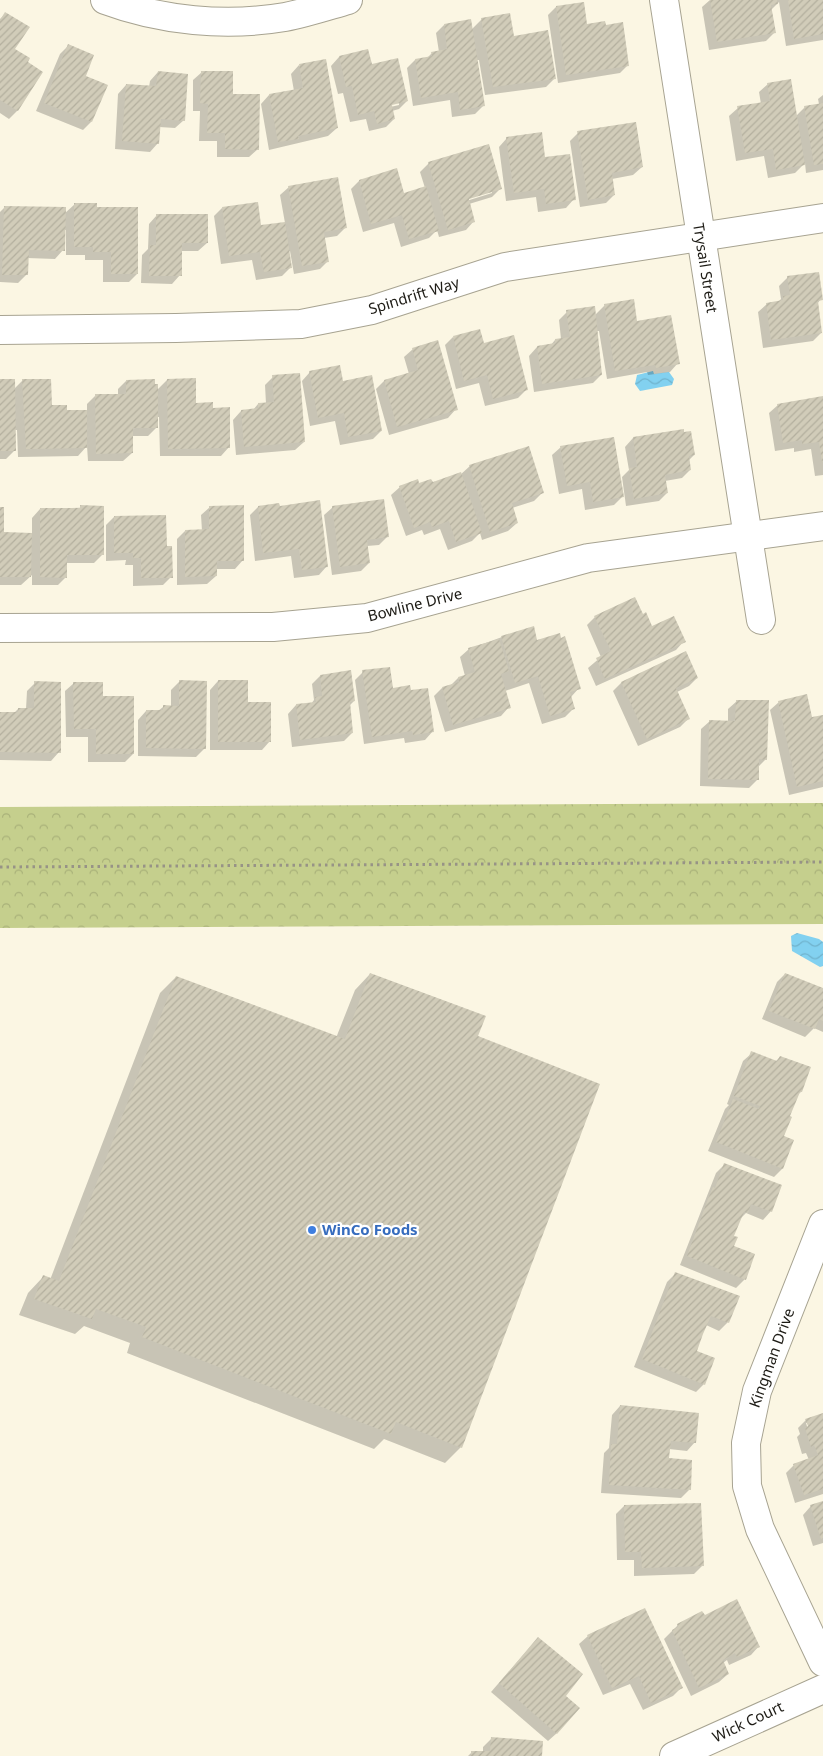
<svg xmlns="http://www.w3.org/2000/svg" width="823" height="1756" viewBox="0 0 823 1756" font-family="'Noto Sans',sans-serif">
<defs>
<pattern id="park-crowns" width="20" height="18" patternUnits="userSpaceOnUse" patternTransform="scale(1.25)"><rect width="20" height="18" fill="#c5cf8d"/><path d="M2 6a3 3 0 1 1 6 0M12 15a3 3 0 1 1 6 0" fill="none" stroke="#a9b179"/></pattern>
<pattern id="water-waves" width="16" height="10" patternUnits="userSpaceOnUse" patternTransform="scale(1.25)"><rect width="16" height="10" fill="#82d1f0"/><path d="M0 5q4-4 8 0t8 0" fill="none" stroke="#70b3cd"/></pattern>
<pattern id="building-hatch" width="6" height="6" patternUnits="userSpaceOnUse" patternTransform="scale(1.25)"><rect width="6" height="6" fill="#d1ccb9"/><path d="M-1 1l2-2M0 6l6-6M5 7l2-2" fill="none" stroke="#b3af9e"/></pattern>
</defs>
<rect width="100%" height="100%" fill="#fbf6e3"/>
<!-- park -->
<path fill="url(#park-crowns)" d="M823 803V924L0 928V807Z"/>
<!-- water -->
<g fill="url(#water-waves)">
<path d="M653 371 654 374 669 372 674 379 672 385 640 391 635 384 637 375Z"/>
<path d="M797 933 819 939 823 942V966L820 967 792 951 791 936Z"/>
</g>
<!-- shadow -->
<g fill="#0003" fill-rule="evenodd">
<path d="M710 0H823V40L786 46 779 2 771 10 774 33 766 41 709 50 702 7Z"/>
<path d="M556 7 586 25 628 65 620 73 558 83 548 15Z"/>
<path d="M5 14 14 50 26 62 42 72 17 111 9 119 0 113V19Z"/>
<path d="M482 19 513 37 555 78 546 87 485 95 479 60H477L484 105 475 114 452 117 450 100 413 106 407 68 415 60 427 58 432 53 439 52 436 33 444 25 472 29Z"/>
<path d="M68 46 85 77 106 85 91 122 83 130 36 111 60 54Z"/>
<path d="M339 57 371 66 407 101 399 109 392 111 394 119 386 127 369 131 366 119 350 122 343 93 338 94 331 66ZM399 102V105L386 108V105Z"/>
<path d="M299 65 337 128 328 136 269 150 261 104 269 95 294 91 291 74Z"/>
<path d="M158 72 184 120 175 128 159 127 158 143 150 152 115 149 118 94 126 85 149 87 150 81Z"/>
<path d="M202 72 231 95 258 149 249 157H217V141H199L200 111H193V80Z"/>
<path d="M768 84 796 116 805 107 819 104 818 99 823 95V170L806 173 805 163 795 173 768 178 764 156 736 161 729 116 738 108 761 104 759 92Z"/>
<path d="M578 133 642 167 633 175 612 179 614 195 606 203 580 207 570 141Z"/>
<path d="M507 138 544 159 574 199 566 208 538 212 536 197 506 201 499 147Z"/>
<path d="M429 163 500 189 492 197 469 204 474 221 466 230 439 237 437 230 429 238 401 247 394 223 363 232 351 189 359 181 403 194 425 188 420 172ZM492 191V193L463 202V200Z"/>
<path d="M289 187 346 227 337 236 324 238 328 261 320 269 294 274 290 251 288 252 290 268 282 276 256 280 252 260 221 264 214 216 222 208 260 227 285 223 280 195Z"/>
<path d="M75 204 96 208 137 274 129 282H103V260H85V255H66V230H64L63 250 55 259 27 258V274L18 283 0 282V212L4 208 64 214Z"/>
<path d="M157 215 207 243 198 251H181L180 275 172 284 141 283 142 255 148 249 149 224Z"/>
<path d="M788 277 821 299 817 304 821 333 813 341 763 348 758 312 767 304 778 302 781 299 779 286Z"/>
<path d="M605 305 636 322 678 363 670 372 648 375 647 372 607 379 599 331H597L601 375 593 383 534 392 529 356 537 347 550 346 555 340 561 339 559 320 567 312 595 315Z"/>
<path d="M453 337 526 390 518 398 485 406 479 383 456 389 445 345Z"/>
<path d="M413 349 456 409 448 418 389 435 376 389 384 381 409 374 404 357Z"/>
<path d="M310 372 342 382 381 431 373 439 340 445 335 421 310 426 302 381Z"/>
<path d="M273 377 304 442 295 450 236 455 233 420 241 411 253 410 258 404H266L265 385Z"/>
<path d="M23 380 50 406 66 412 87 411V404L95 396 118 395V389L126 381 157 390 167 380 195 404 212 409 229 447 221 456H160L159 417H157V427L148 436H131L132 453 123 461H88L87 446 78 456 18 457 17 430H14L15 450 6 459H0V381L14 389Z"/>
<path d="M823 397V475L815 476 811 449 794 452V448L775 451 769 413 778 405Z"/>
<path d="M683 430 694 455 689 460 690 470 682 478 665 481 667 493 659 501 626 506 622 477 629 470 625 447 633 438Z"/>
<path d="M561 447 622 497 614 505 585 510 582 489 559 494 552 455Z"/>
<path d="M470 466 543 492 534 501 512 508 517 523 508 531 482 540 480 533 472 541 448 550 440 529 424 535 422 530 406 536 391 495 400 487 432 484 460 475Z"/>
<path d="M103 507 102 555 94 563H66V577L58 585H32V575L21 585H0V508L3 533 32 534V518L40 509Z"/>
<path d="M210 507 243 560 235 569H215L216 576 207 584 177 585V539L185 531H202L201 515Z"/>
<path d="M258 507H279L327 566 319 575 294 578 291 556 255 561 250 515Z"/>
<path d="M333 507 387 537 379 545 367 546 369 563 361 571 332 575 324 515Z"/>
<path d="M114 517 171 577 163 585 133 586V565H125L126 560 106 561V525Z"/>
<path d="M642 615 652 627 684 641 676 650 596 686 588 668 601 657 587 625 595 617Z"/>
<path d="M502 637 537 641 579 688 571 697 574 708 565 717 542 724 529 683 505 691 509 707 501 716 445 732 434 696 442 688 451 685 458 678 465 676 460 657 469 649Z"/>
<path d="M686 653 697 678 689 686 677 692 689 718 680 727 638 746 613 691 621 683Z"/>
<path d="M363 672 392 689 433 731 425 740 405 743 404 738 364 744 355 680Z"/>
<path d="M320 676 354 701 349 706 352 733 344 741 292 747 288 714 296 705 311 704 314 700 312 684Z"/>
<path d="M218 681 247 703 270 741 262 750H210V690Z"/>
<path d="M179 682 204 749 196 757 138 756V720L146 711H158L163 707H171V690Z"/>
<path d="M35 683 59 752 51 761 0 760V714H13L18 709H26L27 691Z"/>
<path d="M74 683 102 697 133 754 125 762H88V737H66L65 691Z"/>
<path d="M737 701 766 759 758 767V779L749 788 700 786 701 729 710 721 728 722V709Z"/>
<path d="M779 702 811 719 823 717V787L789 795 770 710Z"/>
<path d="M370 974 476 1037 461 1447 445 1463 384 1439 374 1449 127 1353 130 1343 84 1326 75 1334 19 1315 28 1293 43 1277 50 1280 160 993 176 977 336 1038 355 990Z"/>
<path d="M785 974 823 989V1032L814 1028 805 1037 762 1019 777 982Z"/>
<path d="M752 1053 775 1062 780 1057 801 1092 796 1096 782 1137V1169L774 1177 708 1151 725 1109 729 1105 727 1104 743 1061Z"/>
<path d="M724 1165 771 1211 763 1220 746 1213 740 1219 732 1236 733 1247 745 1279 736 1288 680 1265 716 1173Z"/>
<path d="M676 1273 728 1322 719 1331 706 1325 695 1351 704 1384 696 1392 634 1367 667 1282Z"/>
<path d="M620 1406 695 1442 687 1451 669 1449 668 1459 689 1490 681 1498 601 1493 604 1453 609 1448 612 1415Z"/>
<path d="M823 1414V1494L795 1503 786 1473 794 1465 809 1460 806 1453 802 1454 797 1437 800 1434 798 1428 806 1420ZM806 1423H808L809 1433Z"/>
<path d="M823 1503V1543L813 1546 803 1515 811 1506Z"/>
<path d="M624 1506 702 1566 694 1574 634 1576V1560H617L616 1514Z"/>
<path d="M704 1617 759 1646 751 1655 729 1665 727 1660 723 1663 728 1674 719 1682 691 1696 664 1639 678 1625Z"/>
<path d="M588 1636 681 1688 673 1696 643 1710 630 1684 603 1695 579 1644Z"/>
<path d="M530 1647 564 1696 557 1733 548 1741 491 1692Z"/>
<path d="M492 1738 541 1756H468L472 1752H483V1747Z"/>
</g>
<!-- building -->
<g fill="url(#building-hatch)">
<path d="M710 0H777L778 4 771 5 776 33 717 42Z"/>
<path d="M788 0H823V34L794 39Z"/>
<path d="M584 2 587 24 605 21 606 25 623 22 629 66 566 75 556 6Z"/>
<path d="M5 12 30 27 15 49 30 58 28 62 43 72 18 111 0 100V20Z"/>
<path d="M510 13 514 36 548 30 556 79 493 87 481 18Z"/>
<path d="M471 19 485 106 460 110 458 92 421 98 415 59 432 56 431 52 447 49 444 24Z"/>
<path d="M68 44 94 55 86 76 108 85 92 122 44 103Z"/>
<path d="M368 49 372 64 398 58 408 101 392 105 395 119 377 124 374 111 358 115 352 86 346 87 339 56Z"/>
<path d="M326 59 338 128 298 136 299 139 278 142 269 94 303 88 299 64Z"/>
<path d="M158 71 188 74 185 121 161 119 159 144 122 141 126 84 156 86Z"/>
<path d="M201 71H233V94H260L259 150 225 149V133H207L208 104 200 103Z"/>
<path d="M791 79 805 165 776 170 773 149 745 153 737 106 770 101 767 83Z"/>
<path d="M823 103V164L814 165 804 106Z"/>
<path d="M636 122 643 167 612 173 615 195 588 200 577 131Z"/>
<path d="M542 132 545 157 570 154 576 200 546 204 544 189 514 193 506 137Z"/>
<path d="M489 144 502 189 469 199 475 222 448 230 428 162Z"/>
<path d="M397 168 404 193 426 186 439 231 409 239 402 215 371 224 359 180Z"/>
<path d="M338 177 347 228 324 232 329 262 302 266 288 186Z"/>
<path d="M258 202 261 225 285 222 292 268 264 272 260 252 229 256 222 207Z"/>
<path d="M74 203H97V207H138V274H111V252H93V247H74Z"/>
<path d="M4 206 66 207 65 251 29 250 28 275H2Z"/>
<path d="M156 214H208V243H182V276H149L150 245H156Z"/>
<path d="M819 272 823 300 818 301 822 333 771 340 766 303 783 300V296L790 295 787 276Z"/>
<path d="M634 299 637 321 671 315 680 364 656 368 655 365 615 371 604 304Z"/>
<path d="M595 306 602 375 542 384 537 346 555 343V339L570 337 566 310Z"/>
<path d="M480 329 484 343 514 335 528 390 493 399 487 375 464 381 453 336Z"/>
<path d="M438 340 458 410 397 427 384 380 418 370 412 348Z"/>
<path d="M340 365 343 381 372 375 382 431 348 437 344 413 318 418 309 371Z"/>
<path d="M300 373 305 442 244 447 241 410 258 408V403L274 402 272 375Z"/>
<path d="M196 378V403L213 402V408L230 407V448L168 449 167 379Z"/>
<path d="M0 379H15L16 451H0Z"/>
<path d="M22 379H51L52 405H67V410H87V448L26 449Z"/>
<path d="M155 379V384H158V428H133V453L96 454 95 394H126V380Z"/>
<path d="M823 396V462H822L819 442 802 444V440L783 443 777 404Z"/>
<path d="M684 429V432L691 431 695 455 689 456 691 470 665 475 668 493 634 499 629 468 637 467 633 437Z"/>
<path d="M614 437 624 497 593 502 590 482 567 486 560 446Z"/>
<path d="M529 446 544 493 512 503 518 523 490 532 469 465Z"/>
<path d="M461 472 482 533 456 542 449 521 432 527 430 522 414 528 399 486 418 479 419 483 431 479 433 482Z"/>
<path d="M384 499 389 537 367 540 370 563 340 567 332 506Z"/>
<path d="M320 500 328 567 302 570 299 549 263 553 258 506 279 503 280 506Z"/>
<path d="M80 505 104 506V555H67V578L40 577V508H80Z"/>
<path d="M244 505V561H217V576L185 577V530L209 529V506Z"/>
<path d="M0 507H4V532L32 533 31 577H0Z"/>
<path d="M166 515 167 546H172L173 578H141V558H133V553H114V516Z"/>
<path d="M635 597 643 614 646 612 652 626 674 616 686 642 605 679 596 658 611 651 594 616Z"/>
<path d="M534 626 537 640 560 633 561 638 565 636 581 689 570 692 575 709 550 716 538 676 515 683 501 636Z"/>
<path d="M499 639 509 671 501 674 511 708 453 725 442 687 459 682 458 677 475 672 468 648Z"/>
<path d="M686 651 698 678 676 688 690 719 647 739 621 682Z"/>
<path d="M390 667 393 688 410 685 411 690 428 688 434 732 413 735 412 731 372 737 362 670Z"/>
<path d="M351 670 355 701 350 702 353 733 300 740 296 704 316 702 315 697 322 696 320 675Z"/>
<path d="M179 680 207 681 206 749 146 748V710H163V705L179 706Z"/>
<path d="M218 680H248V702H271V742H218Z"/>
<path d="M34 681 61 682V753L0 752V712H18V708H34Z"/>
<path d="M73 682H103V696H134V754H96V729H74Z"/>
<path d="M807 694 812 717 823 715V781L797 787 778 701Z"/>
<path d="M736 700H769L767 760 759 759V780L708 779 709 720 735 721Z"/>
<path d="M370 973 486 1016 478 1036 600 1084 462 1448 396 1422 391 1434 142 1337 146 1327 96 1309 92 1319 34 1299 43 1275 59 1281 176 976 345 1039Z"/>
<path d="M785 973 823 988V1021L819 1019 815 1029 769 1011Z"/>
<path d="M751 1051 777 1061 780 1056 811 1067 802 1092H800L790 1116 792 1117 784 1136 794 1140 783 1169 716 1142 733 1099 759 1109 760 1106 734 1096Z"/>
<path d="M724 1163 782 1185 772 1212 751 1204 748 1213 744 1212 734 1236 738 1237 734 1246 755 1254 746 1280 687 1256 708 1199 713 1187 715 1188Z"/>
<path d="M675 1272 740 1296 729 1323 711 1316 703 1334 697 1351 715 1358 705 1385 642 1359Z"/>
<path d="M620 1405 699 1413 696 1443 671 1441 669 1458 692 1460 691 1490 609 1485 611 1444H617Z"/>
<path d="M823 1413V1489L804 1495 793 1464 818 1455 814 1445 811 1447 805 1428 808 1426 805 1419Z"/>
<path d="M823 1501V1538L821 1539 810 1505Z"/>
<path d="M701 1503 704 1566 642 1568 641 1552H625L624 1505Z"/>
<path d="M737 1599 760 1647 737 1657 735 1653 723 1660 729 1674 699 1688 672 1630 678 1627 677 1624 702 1611 705 1615Z"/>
<path d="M645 1608 683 1688 651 1703 639 1676 612 1688 587 1635Z"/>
<path d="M538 1637 583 1674 566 1696 580 1708 557 1734 499 1683Z"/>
<path d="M491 1737 543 1741 542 1756H471V1751H490Z"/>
</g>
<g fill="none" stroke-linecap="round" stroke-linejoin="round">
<defs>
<g id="minor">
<path d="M105 0C161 21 226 27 285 17 306 13 327 6 348 0"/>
<path d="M664 0 761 620"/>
<path d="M0 330 176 328 301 324 372 310 505 267 823 218"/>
<path d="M0 628 273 627 367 618 588 558 823 526"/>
<path d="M823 1224 757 1391 746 1443 747 1486 760 1529 823 1662"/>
<path d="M674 1756 823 1689"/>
</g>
</defs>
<!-- minor casing -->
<use href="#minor" stroke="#a7a391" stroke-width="30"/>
<!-- path -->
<path stroke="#979386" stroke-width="3" stroke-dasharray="2.5 4" stroke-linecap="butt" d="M0 867 823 862"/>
<!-- minor -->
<use href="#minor" stroke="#fff" stroke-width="28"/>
</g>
<!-- markers -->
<circle fill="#3f7fe0" stroke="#fff" stroke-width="2" cx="312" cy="1230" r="5"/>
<g text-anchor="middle" stroke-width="4.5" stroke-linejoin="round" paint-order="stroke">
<!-- street labels -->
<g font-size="15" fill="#1d1b15" stroke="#fff">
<text transform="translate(705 268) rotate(81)" y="5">Trysail Street</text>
<text transform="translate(414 296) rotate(-17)" y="5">Spindrift Way</text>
<text transform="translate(415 605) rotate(-14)" y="5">Bowline Drive</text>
<text transform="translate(772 1358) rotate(-70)" y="5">Kingman Drive</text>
<text transform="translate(748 1722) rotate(-25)" y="5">Wick Court</text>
</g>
<!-- shop labels -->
<g font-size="15" font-weight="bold" fill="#366cbe" stroke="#fff" text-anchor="start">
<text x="322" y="1235">WinCo Foods</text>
</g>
</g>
</svg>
